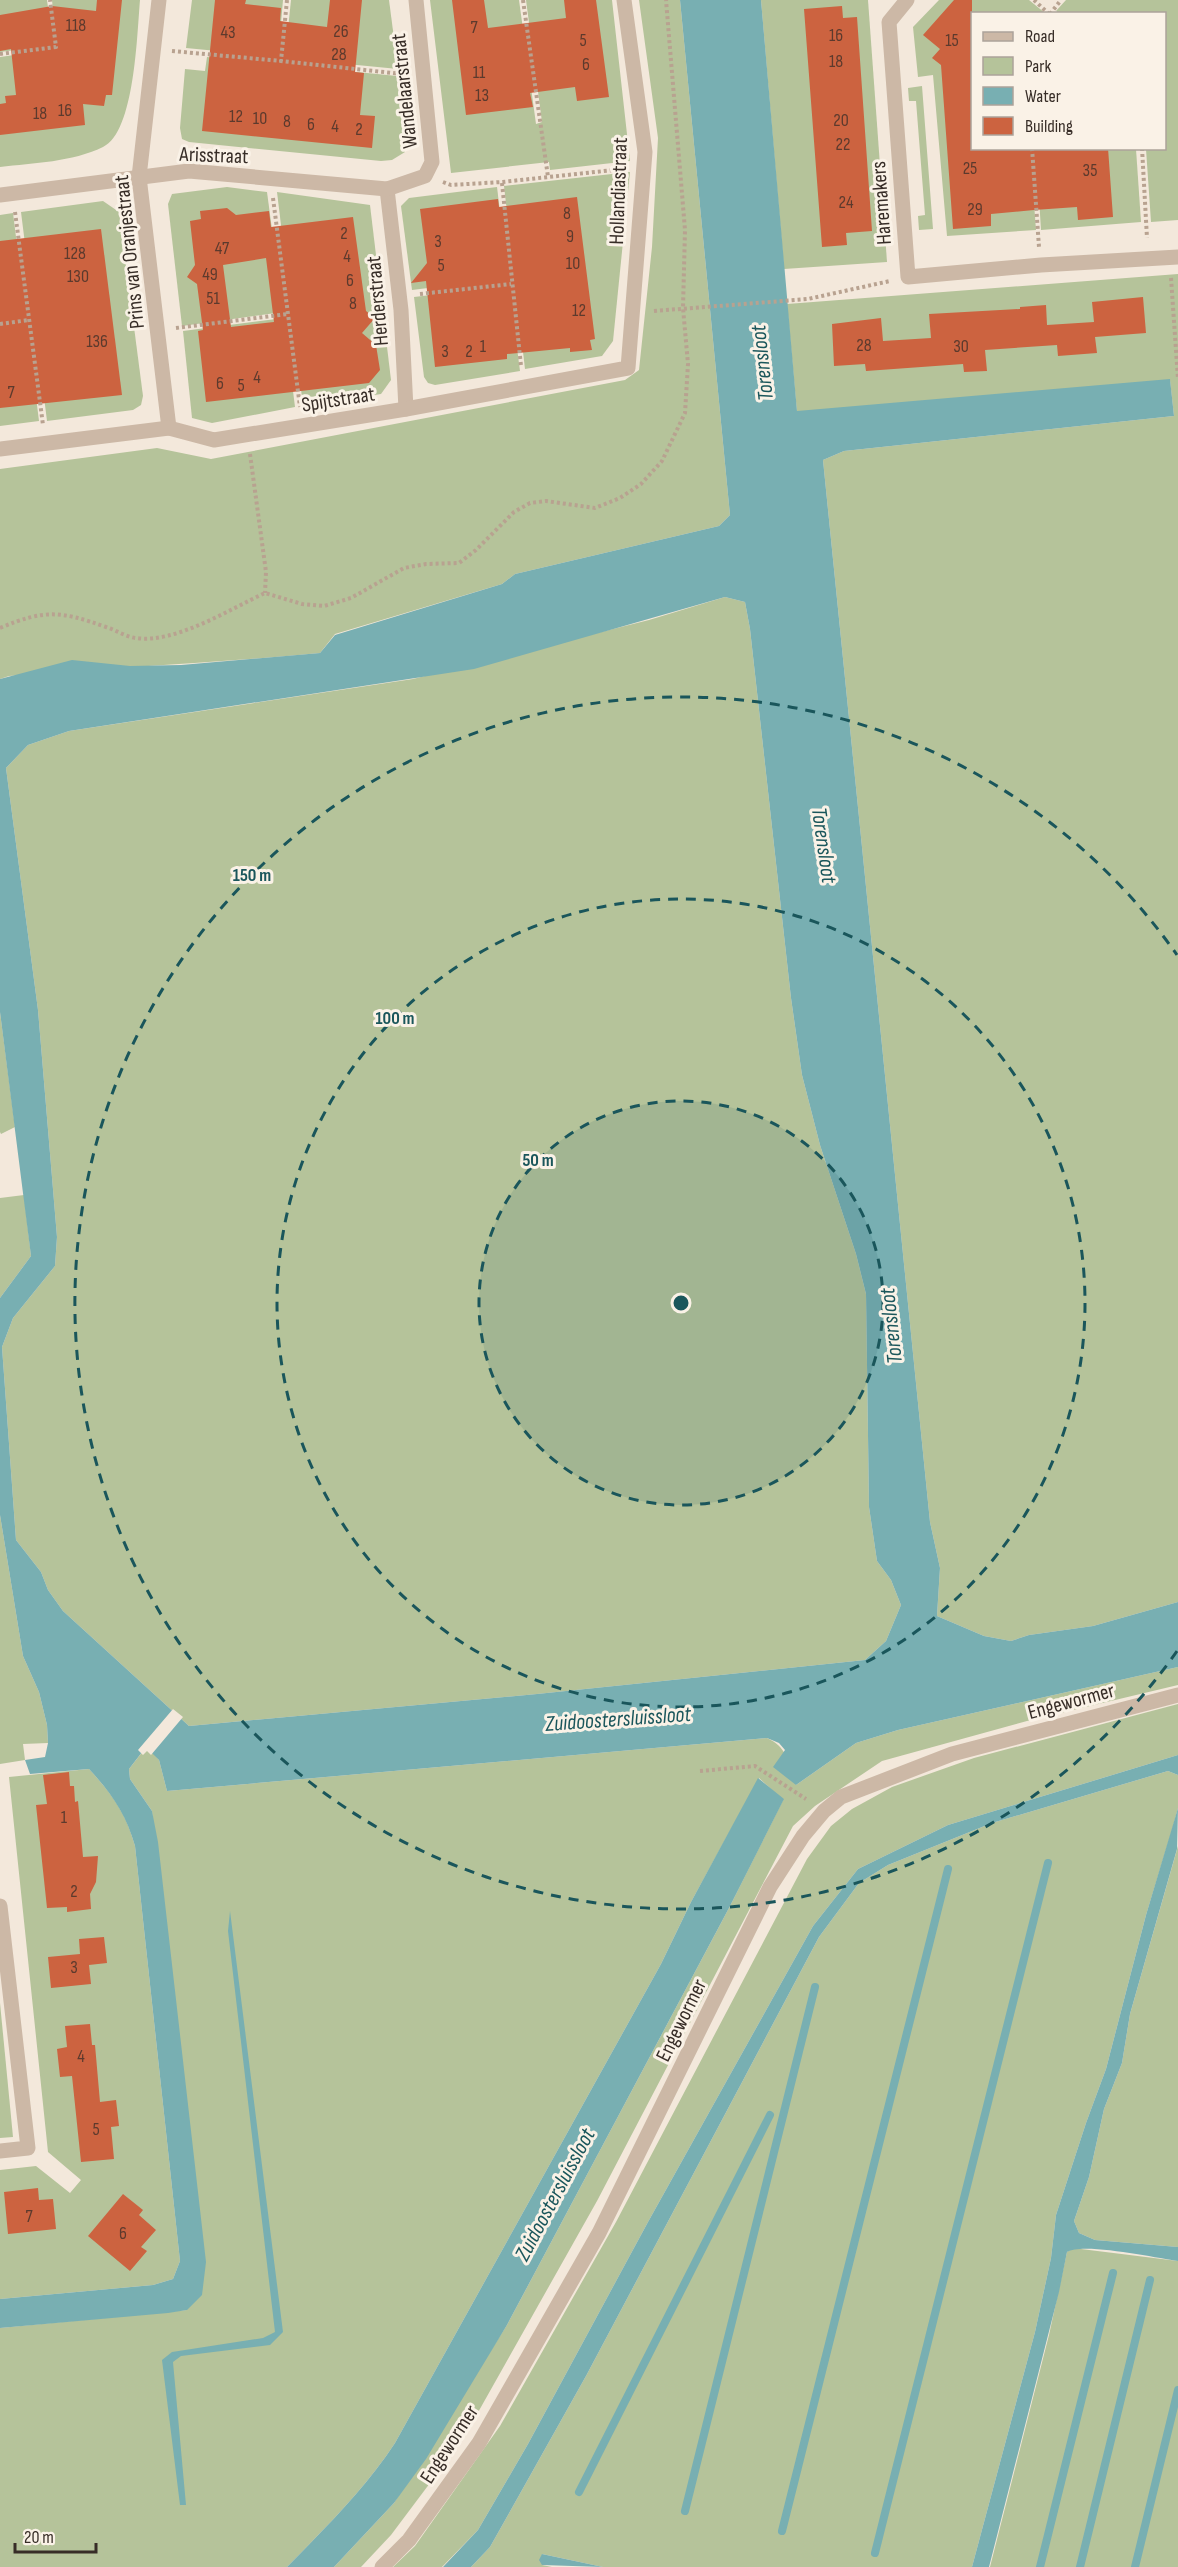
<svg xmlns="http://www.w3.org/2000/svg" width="1178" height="2567" viewBox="0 0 1178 2567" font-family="'Sofia Sans Condensed',sans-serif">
<rect width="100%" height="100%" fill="#f3e8db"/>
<!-- green -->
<g fill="#b5c39a">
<path d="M0 0H47L53 45 0 52Z"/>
<path d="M52 0H140C137 33 135 132 103 147 72 162 34 163 0 167V57L57 49Z"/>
<path d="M192 0H283L278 57 186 48Z"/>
<path d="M291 0H389L398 69 285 58Z"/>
<path d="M430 0H519L536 124 542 122 526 0H612L630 161 550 170 549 162 451 173Z"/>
<path d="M639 0H680L730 515 719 526 515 574 502 584 335 634 320 653C217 663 113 667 9 676L0 679V469L157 448 211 459 625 380 639 370 652 247 658 138Z"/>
<path d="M761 0H868L887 262 784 269Z"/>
<path d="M939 0H1029L1045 13 972 14V148L1030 149 1036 230 947 236 933 75 918 77 913 27Z"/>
<path d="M1066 0H1178V220L1151 222 1146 149 1164 148V14L1059 13 1056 11Z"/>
<path d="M207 57 397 76 405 152 392 160 381 161 189 142 182 139 180 128 185 69 205 71Z"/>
<path d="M922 86 933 229 919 230 918 216 925 215 916 101H909L908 88Z"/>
<path d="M1036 149H1136L1141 222 1041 230Z"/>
<path d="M630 172 613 341 602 356 525 369 504 186Z"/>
<path d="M227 187 267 192 283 312 182 326 168 204 172 194Z"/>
<path d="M497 187 508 278 412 290 401 206 409 198Z"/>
<path d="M277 192 370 205 391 380 381 394 303 406Z"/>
<path d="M103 201 119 212 143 396 141 405 133 410 47 421 21 212Z"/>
<path d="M13 213 26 317 0 320V215Z"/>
<path d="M1178 274V1602L1093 1626 1029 1635 1011 1641 984 1636 937 1616 940 1568 930 1522 823 460 844 451 1174 416 1170 380 797 412 787 304Z"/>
<path d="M509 286 520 371 435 385 428 383 424 377 414 297Z"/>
<path d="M284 318 295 407 212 423 192 418 183 331Z"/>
<path d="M27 324 39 421 0 426V327Z"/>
<path d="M725 597 745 602 750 629 791 998 802 1075 820 1145 856 1254 866 1294 869 1507 877 1561 891 1580 901 1605 886 1641 865 1660 537 1694 189 1726 63 1611 48 1590 41 1572 16 1540 2 1347 13 1318 55 1266 57 1237 38 1010 6 768 28 745 69 731 413 679 649 620Z"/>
<path d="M0 1012 15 1127 1 1134 0 1132Z"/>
<path d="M24 1195 31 1256 0 1298V1198Z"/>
<path d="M0 1515 23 1656 39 1692 47 1725 48 1743 23 1744 25 1760 0 1764Z"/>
<path d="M1178 1667V1685L1027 1721 882 1761 815 1806 793 1826 597 2201 463 2439 391 2535 361 2567H334L394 2503 507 2325 729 1908 783 1800 759 1778 691 1902 661 1964 395 2443C364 2490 326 2527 287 2567H0V2328L187 2310 152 1811 130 1779 129 1769 147 1746 159 1760 167 1791 767 1738C788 1747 789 1765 796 1785L856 1743 898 1730Z"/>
<path d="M1178 1704V1755L948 1825 858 1869 813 1926 648 2222 528 2444 478 2530 442 2567H393L415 2546 500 2426 616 2222 807 1859 831 1826 852 1809 892 1787 974 1758Z"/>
<path d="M89 1769C112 1794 126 1813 135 1846L180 2261 173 2279 153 2285 0 2299V2170L36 2166 70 2193 81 2180 48 2152 9 1777Z"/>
<path d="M1168 1771 1178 1775V1808L1172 1830 1146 1915 1106 2069 1086 2123 1056 2215 1051 2258 1035 2332 972 2567H603L542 2554V2565L552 2567H471L490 2547 586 2376 819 1937 859 1883 888 1865 992 1823Z"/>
<path d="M1178 1846V2247L1095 2240 1079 2233 1074 2221 1089 2177 1104 2109 1122 2063 1130 2014Z"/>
<path d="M0 2003 13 2137 0 2138Z"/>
<path d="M1073 2248 1178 2261V2567H990L1049 2335 1067 2252Z"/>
</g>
<!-- water -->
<g fill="#78afb2" fill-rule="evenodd">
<path d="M680 0H761L797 411 1170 379 1174 416 844 451 823 460 930 1522 940 1568 937 1616 984 1636 1011 1641 1029 1635 1093 1626 1178 1602V1667L898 1730 856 1743 796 1785 773 1767 785 1750 779 1743 767 1738 167 1791 159 1760 146 1747 129 1769 130 1779 152 1811 158 1842 206 2262 202 2295 187 2310 168 2313 0 2328V2299L153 2285 173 2279 180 2261 135 1846C126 1814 112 1794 89 1769L30 1774 25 1760 45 1757 48 1743 47 1725 39 1692 23 1656 0 1515V1298L31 1256 0 1012V679L72 660 130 666 181 665 320 653 335 635 502 584 515 574 719 526 730 515ZM725 597 745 602 750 629 791 998 802 1075 820 1145 856 1254 866 1294 869 1507 877 1561 891 1580 901 1605 886 1641 865 1660 537 1694 189 1726 63 1611 48 1590 41 1572 16 1540 2 1347 13 1318 55 1266 57 1237 38 1010 6 768 28 745 69 731 474 669Z"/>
<path d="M1178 1755V1775L1168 1771 992 1823 888 1865 859 1883 819 1937 586 2376 490 2547 471 2567H443L478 2530 528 2444 648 2222 813 1926 858 1869 948 1825Z"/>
<path d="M758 1778 784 1799 729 1908 507 2325 426 2459 394 2503 334 2567H287C326 2527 364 2490 395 2443L661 1964 691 1902Z"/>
<path d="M1178 1808 1177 1849 1130 2014 1122 2063 1104 2109 1089 2177 1074 2221 1079 2233 1095 2240 1178 2247V2261C1156 2258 1083 2242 1067 2252L1059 2292 989 2567H972L1035 2332 1051 2258 1056 2215 1086 2123 1106 2069 1146 1915Z"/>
<path d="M230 1911 283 2332 270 2345 181 2356 173 2362 186 2505H180L162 2360 172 2352 263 2338 275 2332 228 1931Z"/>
<path d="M542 2554 603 2567 542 2565 539 2560Z"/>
</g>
<!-- pier -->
<path fill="#f3e8db" d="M173 1709 183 1717 151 1755 147 1751 143 1755 138 1750Z"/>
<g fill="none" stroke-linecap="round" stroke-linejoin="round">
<!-- stream -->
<g stroke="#78afb2" stroke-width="8">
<path d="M579 2492 770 2115"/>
<path d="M685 2511 815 1987"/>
<path d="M782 2531 948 1869"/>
<path d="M875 2553 1048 1863"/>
<path d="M1040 2567 1113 2273"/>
<path d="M1080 2567 1150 2280"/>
<path d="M1135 2567 1178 2390"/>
</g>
</g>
<!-- building -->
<g fill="#cc6340" fill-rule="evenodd">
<path d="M97 0H122L112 95H106L104 106 83 104 85 125 0 135V104L6 103 5 96 16 95 11 49 0 51V15L52 6 96 11Z"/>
<path d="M215 0H246L245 4 281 8 280 21 327 27 330 0H362L355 72 364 73 360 115 375 116 372 148 202 131Z"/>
<path d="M452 0H484L488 28 566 18 564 0H596L609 97 577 101 575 87 530 93 533 107 466 115Z"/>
<path d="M954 0H972V148H1108L1113 217 1078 220 1077 207 1034 210 991 214V226L953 229 941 65 932 58 940 49 923 35Z"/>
<path d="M842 6 843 18 857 17 872 231 846 233 847 245 822 247 804 9Z"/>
<path d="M577 197 595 339 590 340 592 350 570 352V348L507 354V359L435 367 426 281 411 283 427 263 420 209 498 199 499 207Z"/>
<path d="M227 208 236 215 269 211 271 227 353 217 366 311 375 318 362 333 376 345 380 370 369 383 206 402 198 331 203 330 197 284 187 277 195 265 190 221 201 219 200 211ZM266 258 274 322 231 327 223 265Z"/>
<path d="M101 229 122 395 0 408V241Z"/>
<path d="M1143 297 1146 333 1095 337 1097 353 1058 356 1057 345 985 350 987 371 964 372 963 364 866 371 865 364 834 366 832 324 881 318 883 341 931 338 929 314 1020 309V307L1046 305 1047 325 1094 322 1092 302Z"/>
<path d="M69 1772 70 1786H74L75 1802 78 1801 83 1857 98 1856 96 1882 90 1894 91 1909 67 1912V1907L47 1908 36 1805 47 1804 43 1775Z"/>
<path d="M104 1937 107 1963 89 1965 91 1984 51 1988 48 1957 80 1954 79 1939Z"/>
<path d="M90 2024 92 2045H95L100 2102 116 2100 119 2126 111 2127 114 2159 81 2162 72 2076 60 2077 57 2049 67 2047 65 2026Z"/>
<path d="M38 2188 39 2200 53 2199 56 2229 8 2234 4 2192Z"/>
<path d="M123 2194 143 2210 139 2215 156 2230 141 2247 147 2251 130 2271 88 2236Z"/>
</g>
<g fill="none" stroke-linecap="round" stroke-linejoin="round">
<!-- path -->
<g stroke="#b8a290" stroke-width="4" stroke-dasharray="3 3" stroke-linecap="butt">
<path d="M287 0 281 61 402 74"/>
<path d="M523 0 548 177"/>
<path d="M1034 0 1049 14"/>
<path d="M1050 14 1061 0"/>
<path d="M172 51 281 61"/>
<path d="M0 54 56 47 50 0"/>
<path d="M1032 148 1039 247"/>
<path d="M1142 148 1147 238"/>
<path d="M443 182 451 185 502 182 623 169"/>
<path d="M502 183 521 366"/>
<path d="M273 198 300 407"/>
<path d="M15 212 43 425"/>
<path d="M1171 278 1178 379"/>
<path d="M420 294 511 284"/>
<path d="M654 311 808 299 890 281"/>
<path d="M0 324 29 320"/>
<path d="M176 328 288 314"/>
<path d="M250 454 266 572 265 593"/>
<path d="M0 628C45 609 61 611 106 627 116 630 126 637 136 638 175 644 230 609 265 593L302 604 324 606 351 598 404 568 426 564 459 563 476 550 514 512 530 503 546 501 595 508 620 498 641 484 662 461 685 413 688 364 683 308 685 230 666 0"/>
<path d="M700 1771 755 1766 806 1799"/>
</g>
<!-- minor -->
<g stroke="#ccb8a6" stroke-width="15">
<path d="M159 0 139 177 169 428"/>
<path d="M907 0 889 22 908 277 1041 265 1178 257"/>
<path d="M387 189 401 310 406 409"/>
<path d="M0 195 189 171 387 189 425 176 432 162 416 0"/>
<path d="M0 449 169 428 214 440 406 409 628 368 645 152 624 0"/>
<path d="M0 1906 28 2148 0 2151"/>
<path d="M382 2567 409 2540 479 2443 599 2233 770 1887 803 1836 824 1811 841 1797 952 1754 1178 1695"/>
</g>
</g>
<!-- distance rings -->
<circle cx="681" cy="1303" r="202" fill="#1a565b" fill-opacity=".12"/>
<g fill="none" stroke="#1a565b" stroke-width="3" stroke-dasharray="10 8">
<circle cx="681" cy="1303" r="202"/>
<circle cx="681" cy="1303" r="404"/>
<path d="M1177 1651A606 606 0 1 1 1177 955"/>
</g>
<g text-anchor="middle" stroke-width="6" stroke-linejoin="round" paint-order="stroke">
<!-- number labels -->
<g font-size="18" fill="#5c3a2d">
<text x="76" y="31">118</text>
<text x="474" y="33">7</text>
<text x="341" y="37">26</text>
<text x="228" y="38">43</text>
<text x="836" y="41">16</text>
<text x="583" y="46">5</text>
<text x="952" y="46">15</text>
<text x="339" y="60">28</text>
<text x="836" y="67">18</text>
<text x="586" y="70">6</text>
<text x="479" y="78">11</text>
<text x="482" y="101">13</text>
<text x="65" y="116">16</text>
<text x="40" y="119">18</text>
<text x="236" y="122">12</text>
<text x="260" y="124">10</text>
<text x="841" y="126">20</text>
<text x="287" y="127">8</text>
<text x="311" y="130">6</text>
<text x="335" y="132">4</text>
<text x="359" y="135">2</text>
<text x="843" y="150">22</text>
<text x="970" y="174">25</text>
<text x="1090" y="176">35</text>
<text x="846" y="208">24</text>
<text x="975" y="215">29</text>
<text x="567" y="219">8</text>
<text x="344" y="239">2</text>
<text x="570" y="242">9</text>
<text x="438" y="247">3</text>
<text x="222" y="254">47</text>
<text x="75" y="259">128</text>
<text x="347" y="262">4</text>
<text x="573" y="269">10</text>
<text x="441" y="271">5</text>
<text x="210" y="280">49</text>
<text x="78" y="282">130</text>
<text x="350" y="286">6</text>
<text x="213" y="304">51</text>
<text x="353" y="309">8</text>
<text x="579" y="316">12</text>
<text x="97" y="347">136</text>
<text x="864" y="351">28</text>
<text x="483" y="352">1</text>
<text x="961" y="352">30</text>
<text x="445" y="357">3</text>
<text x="469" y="357">2</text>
<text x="257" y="383">4</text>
<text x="220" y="389">6</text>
<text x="241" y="391">5</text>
<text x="11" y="398">7</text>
<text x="64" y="1823">1</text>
<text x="74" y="1897">2</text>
<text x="74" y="1973">3</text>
<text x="81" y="2062">4</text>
<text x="96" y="2135">5</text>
<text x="29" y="2222">7</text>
<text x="123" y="2239">6</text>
</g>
<!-- street labels -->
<g font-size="21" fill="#372d27" stroke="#faf2e7">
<text transform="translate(404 91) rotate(-96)" y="7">Wandelaarstraat</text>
<text transform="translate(214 155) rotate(2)" y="7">Arisstraat</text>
<text transform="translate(618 191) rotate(-88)" y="7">Hollandiastraat</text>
<text transform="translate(881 203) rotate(-94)" y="7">Haremakers</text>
<text transform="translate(129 252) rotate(-96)" y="7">Prins van Oranjestraat</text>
<text transform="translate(377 301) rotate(-95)" y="7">Herderstraat</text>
<text transform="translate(338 399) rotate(-9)" y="7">Spijtstraat</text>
<text transform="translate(1071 1701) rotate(-15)" y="7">Engewormer</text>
<text transform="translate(681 2020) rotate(-64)" y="7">Engewormer</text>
<text transform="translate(449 2444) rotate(-57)" y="7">Engewormer</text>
</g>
<!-- water labels -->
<g font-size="22" font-style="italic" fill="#1a565b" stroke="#faf2e7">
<text transform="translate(761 363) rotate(-96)" y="8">Torensloot</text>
<text transform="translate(825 845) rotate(82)" y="8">Torensloot</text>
<text transform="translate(890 1326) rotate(-96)" y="8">Torensloot</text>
<text transform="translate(618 1718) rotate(-4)" y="8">Zuidoostersluissloot</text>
<text transform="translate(554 2194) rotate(-62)" y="8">Zuidoostersluissloot</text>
</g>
</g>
<circle cx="681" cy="1303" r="9" fill="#1a565b" stroke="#faf2e7" stroke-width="3"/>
<g font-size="18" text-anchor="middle" font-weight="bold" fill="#1a565b" stroke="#faf2e7" stroke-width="6" stroke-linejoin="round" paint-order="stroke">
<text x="252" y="881">150 m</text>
<text x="395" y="1024">100 m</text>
<text x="538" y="1166">50 m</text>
</g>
<!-- legend -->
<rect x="971" y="12" width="195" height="138" fill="#faf2e7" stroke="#aca39a" stroke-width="1.5"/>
<rect x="983" y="32" width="30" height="9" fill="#ccb8a6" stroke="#aca39a" stroke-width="1.5"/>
<text x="1025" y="42" font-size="18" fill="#372d27">Road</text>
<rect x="983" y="57" width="30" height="18" fill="#b5c39a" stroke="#aca39a" stroke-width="1.5"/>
<text x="1025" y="72" font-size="18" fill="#372d27">Park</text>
<rect x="983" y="87" width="30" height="18" fill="#78afb2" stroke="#aca39a" stroke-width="1.5"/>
<text x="1025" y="102" font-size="18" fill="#372d27">Water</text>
<rect x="983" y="117" width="30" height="18" fill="#cc6340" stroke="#aca39a" stroke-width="1.5"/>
<text x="1025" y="132" font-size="18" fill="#372d27">Building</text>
<!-- scale -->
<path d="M15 2543v9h81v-9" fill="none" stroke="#372d27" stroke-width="3"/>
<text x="24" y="2543" font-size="18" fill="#372d27" stroke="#faf2e7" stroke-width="4.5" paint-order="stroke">20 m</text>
</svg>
